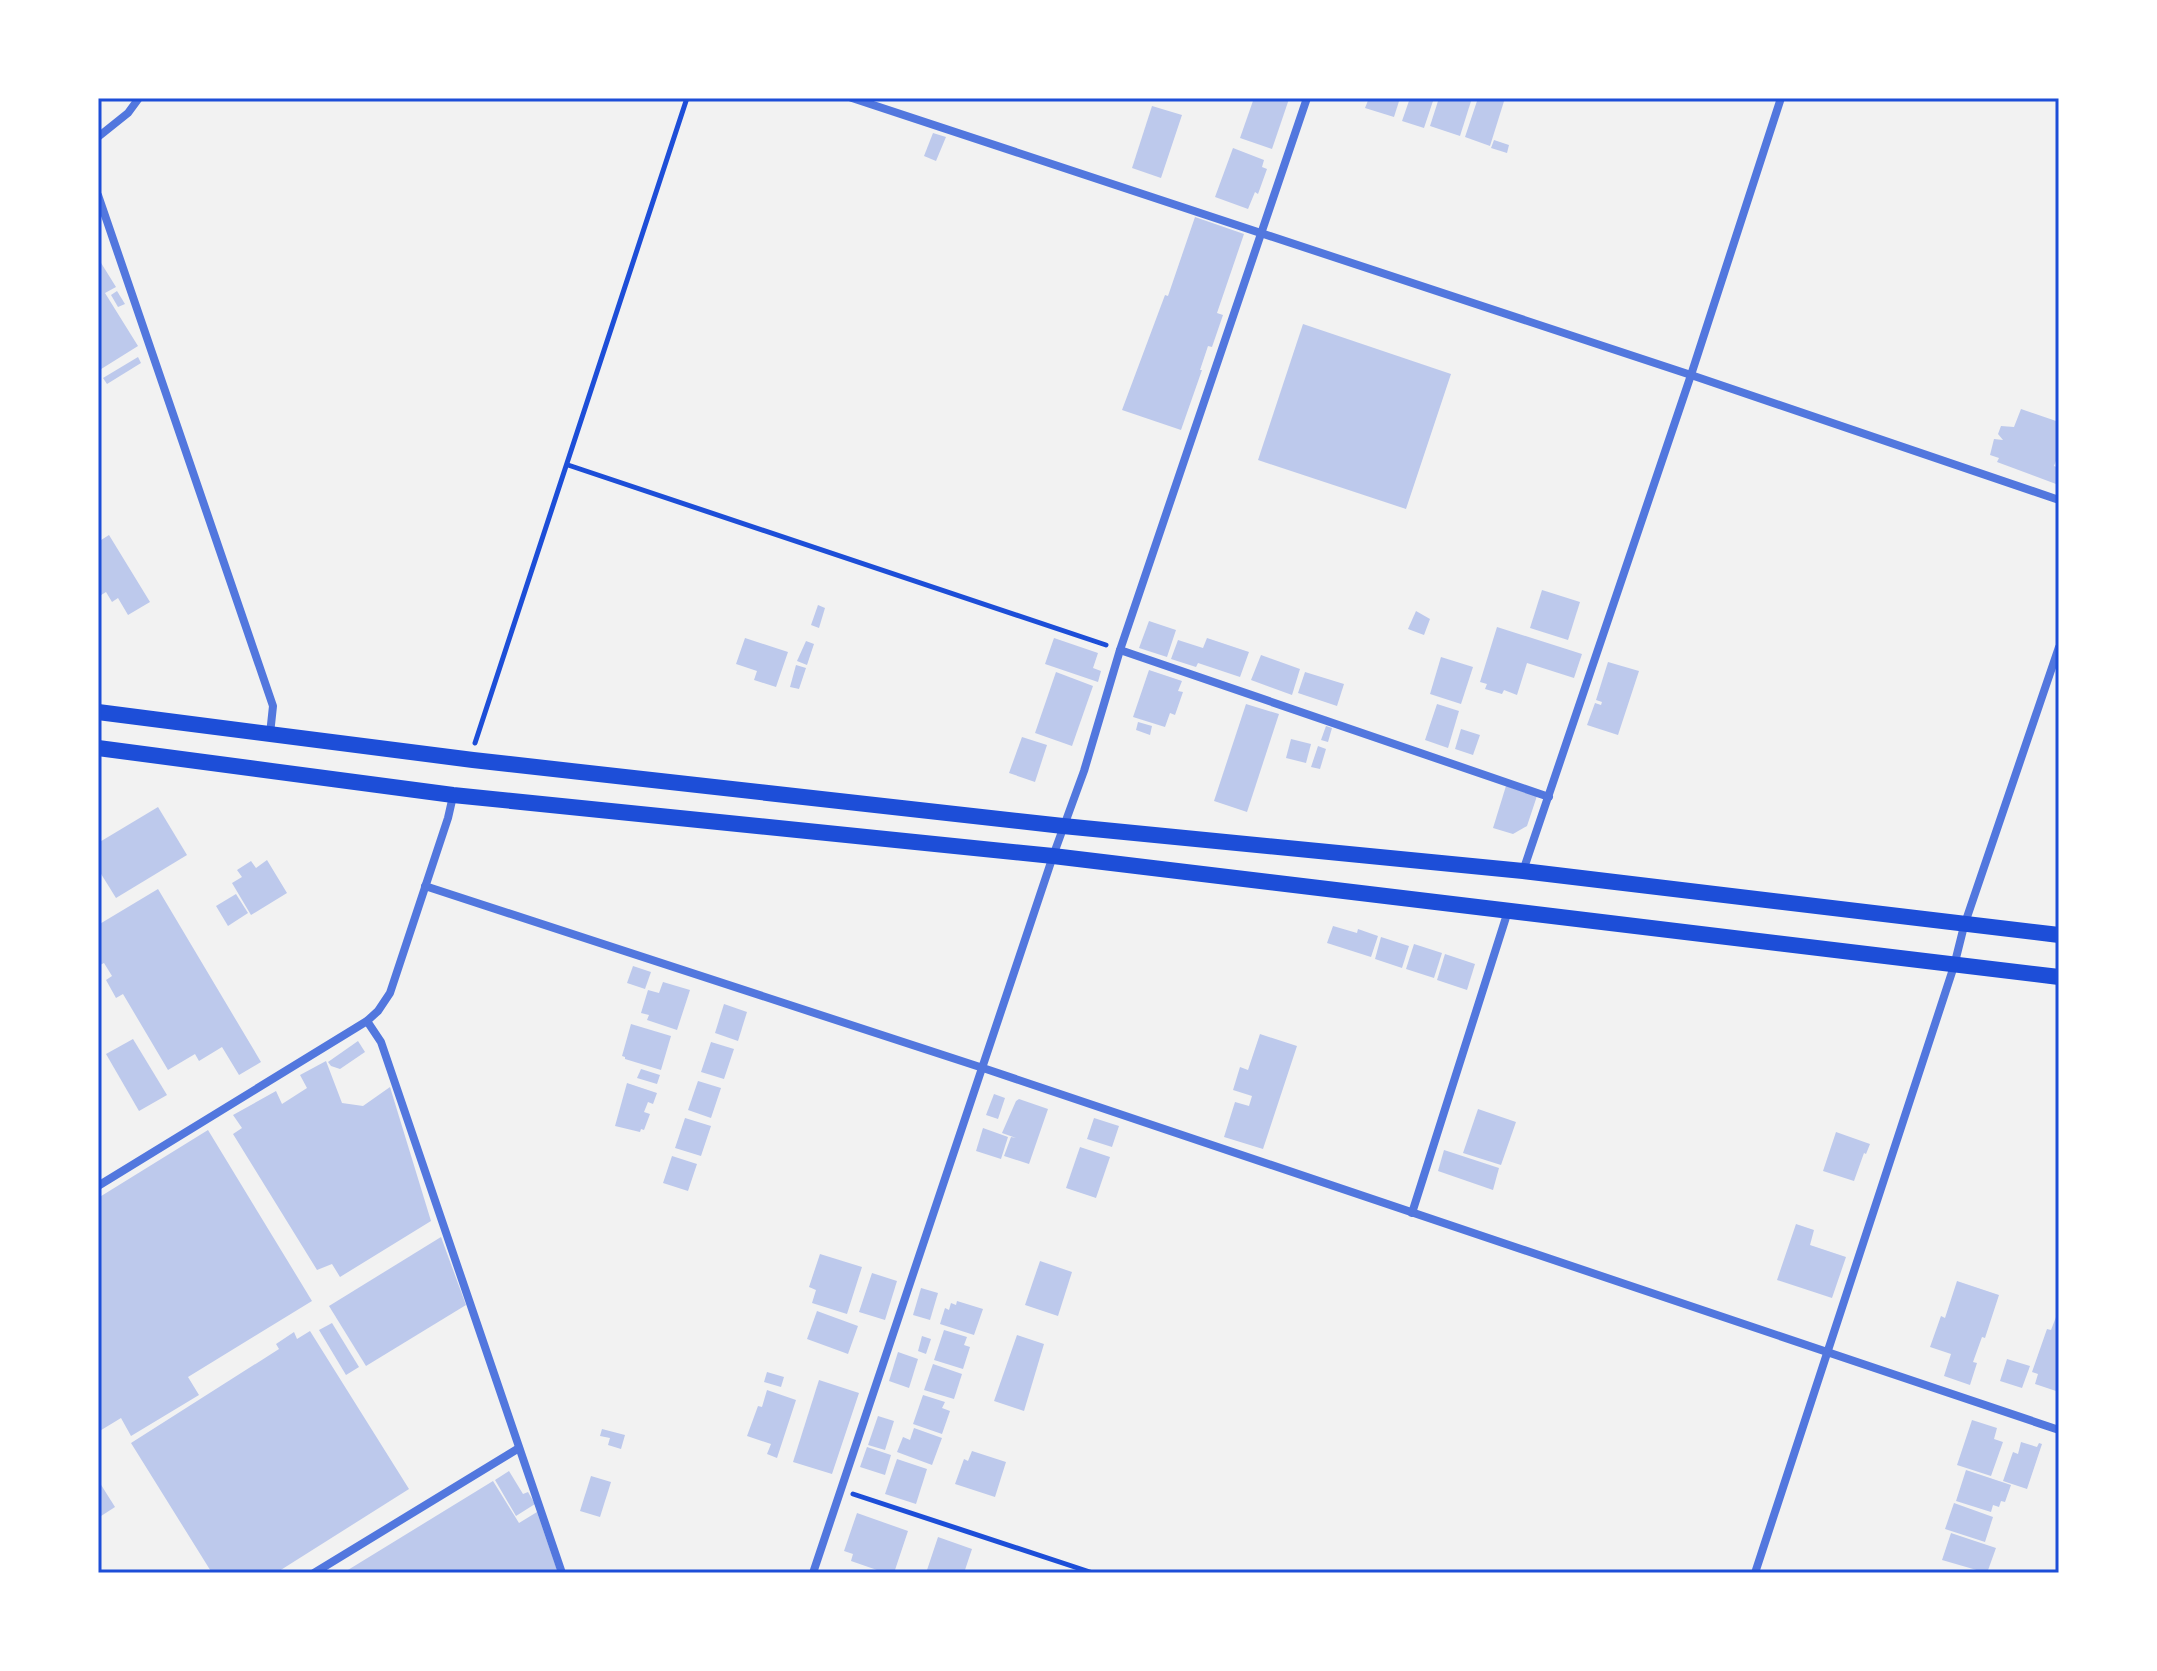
<svg xmlns="http://www.w3.org/2000/svg" width="2157" height="1671" viewBox="0 0 2157 1671" font-family="'Nunito Sans',sans-serif">
<rect width="100%" height="100%" fill="#f2f2f2"/>
<!-- building -->
<g fill="#bdc9ec">
<path d="M1254 98 1289 99 1272 149 1240 138Z"/>
<path d="M1369 98H1400L1394 117 1365 108Z"/>
<path d="M1410 98H1434L1424 128 1402 121Z"/>
<path d="M1439 98H1472L1460 136 1430 126Z"/>
<path d="M1478 98H1505L1490 146 1465 137Z"/>
<path d="M1152 106 1182 115 1161 178 1132 168Z"/>
<path d="M933 133 946 137 936 161 924 156Z"/>
<path d="M1494 140 1509 145 1507 153 1491 148Z"/>
<path d="M1233 148 1264 160 1262 167 1267 169 1258 194 1255 192 1248 209 1215 197Z"/>
<path d="M1195 217 1244 234 1217 313 1223 315 1212 347 1208 346 1200 370H1202L1181 430 1122 410 1165 295 1168 296Z"/>
<path d="M98 258 116 287 105 293 138 346 98 371Z"/>
<path d="M117 291 125 304 118 307 111 295Z"/>
<path d="M1303 324 1451 374 1406 509 1258 460Z"/>
<path d="M138 357 141 363 107 384 103 378Z"/>
<path d="M2021 409 2059 422V453L2054 466 2059 468V476L2056 484 1997 462 1999 458 1990 455 1994 439 2003 440 1998 434 2001 426 2014 427Z"/>
<path d="M109 535 150 602 128 615 118 598 112 602 106 592 98 597V542Z"/>
<path d="M1542 590 1580 602 1568 640 1530 628Z"/>
<path d="M818 605 825 608 819 628 811 625Z"/>
<path d="M1416 611 1430 619 1424 635 1408 629Z"/>
<path d="M1149 621 1176 630 1167 657 1139 648Z"/>
<path d="M1497 627 1582 654 1574 678 1527 663 1517 695 1504 690 1502 694 1485 689 1487 684 1480 682Z"/>
<path d="M745 638 788 652 776 687 754 680 757 671 736 664Z"/>
<path d="M1054 638 1098 653 1093 668 1101 671 1098 682 1045 664Z"/>
<path d="M1207 638 1249 652 1240 677 1198 663 1196 667 1171 659 1178 640 1203 648Z"/>
<path d="M806 641 814 644 807 665 797 661Z"/>
<path d="M1261 655 1300 669 1292 695 1251 680Z"/>
<path d="M1441 657 1473 667 1461 704 1430 694Z"/>
<path d="M1608 662 1639 671 1618 735 1587 725 1595 703 1601 705 1602 702 1596 700Z"/>
<path d="M796 665 806 668 799 689 790 687Z"/>
<path d="M1149 670 1182 681 1178 691 1183 692 1175 715 1170 713 1165 727 1133 717Z"/>
<path d="M1056 672 1093 686 1072 746 1035 733Z"/>
<path d="M1305 672 1344 684 1337 706 1298 693Z"/>
<path d="M1246 704 1279 714 1247 812 1214 801Z"/>
<path d="M1437 704 1459 711 1448 748 1425 740Z"/>
<path d="M1138 722 1152 726 1150 735 1136 730Z"/>
<path d="M1326 726 1332 728 1328 742 1321 740Z"/>
<path d="M1461 729 1480 735 1473 755 1455 749Z"/>
<path d="M1022 737 1047 745 1035 782 1009 773Z"/>
<path d="M1291 739 1311 744 1306 763 1286 758Z"/>
<path d="M1318 746 1326 749 1320 769 1311 767Z"/>
<path d="M1506 786 1537 796 1527 826 1513 834 1493 828Z"/>
<path d="M158 807 187 855 116 898 98 869V843Z"/>
<path d="M267 860 287 893 251 915 232 883 242 877 237 870 251 861 256 868Z"/>
<path d="M158 889 261 1062 239 1075 222 1047 199 1061 195 1054 168 1070 123 994 116 998 106 980 112 976 104 963 98 966V925Z"/>
<path d="M236 894 248 913 228 926 216 906Z"/>
<path d="M1333 926 1357 933 1358 929 1378 936 1371 957 1327 943Z"/>
<path d="M1381 937 1409 946 1402 968 1375 959Z"/>
<path d="M1414 944 1442 953 1434 978 1406 969Z"/>
<path d="M1445 954 1475 964 1467 990 1437 980Z"/>
<path d="M633 966 651 972 645 989 627 983Z"/>
<path d="M663 982 690 990 677 1030 647 1020 649 1015 641 1013 648 990 659 993Z"/>
<path d="M724 1004 747 1012 738 1041 715 1033Z"/>
<path d="M631 1024 671 1036 661 1070 625 1059V1057L622 1056Z"/>
<path d="M1260 1034 1297 1046 1263 1149 1224 1137 1235 1102 1249 1106 1252 1096 1233 1090 1240 1067 1248 1070Z"/>
<path d="M133 1039 167 1095 139 1111 106 1054Z"/>
<path d="M358 1041 365 1052 340 1069 331 1066 328 1062Z"/>
<path d="M711 1042 734 1049 724 1079 701 1072Z"/>
<path d="M326 1061 342 1103 363 1106 390 1087 431 1221 340 1277 332 1264 317 1270 233 1134 242 1128 233 1115 276 1091 282 1104 307 1088 300 1075Z"/>
<path d="M641 1069 660 1075 657 1084 637 1078Z"/>
<path d="M698 1081 721 1088 711 1118 688 1110Z"/>
<path d="M627 1083 657 1093 653 1104 648 1102 644 1112 650 1114 644 1130 641 1129 640 1132 615 1126Z"/>
<path d="M994 1094 1005 1098 998 1119 986 1115Z"/>
<path d="M1019 1099 1048 1109 1029 1164 1004 1156 1011 1137 1016 1138 1002 1133 1016 1101Z"/>
<path d="M1478 1109 1516 1122 1501 1165 1463 1153Z"/>
<path d="M685 1118 711 1126 701 1156 675 1148Z"/>
<path d="M1094 1118 1119 1126 1112 1147 1087 1139Z"/>
<path d="M983 1128 1008 1137 1001 1159 976 1151Z"/>
<path d="M208 1130 312 1301 188 1377 199 1395 131 1436 121 1418 98 1432V1198Z"/>
<path d="M1836 1132 1870 1144 1866 1154 1864 1153 1854 1181 1823 1171Z"/>
<path d="M1080 1147 1110 1157 1096 1198 1066 1188Z"/>
<path d="M1444 1150 1499 1168 1493 1190 1438 1171Z"/>
<path d="M672 1156 697 1164 688 1191 663 1183Z"/>
<path d="M1796 1224 1814 1230 1810 1245 1846 1257 1832 1298 1777 1280Z"/>
<path d="M441 1237 466 1305 366 1366 329 1306Z"/>
<path d="M820 1254 862 1267 847 1314 812 1303 816 1290 809 1287Z"/>
<path d="M1040 1261 1072 1272 1058 1316 1025 1305Z"/>
<path d="M872 1273 897 1281 885 1320 859 1312Z"/>
<path d="M1957 1281 1999 1295 1985 1338 1982 1337 1973 1362 1977 1363 1970 1385 1944 1376 1951 1354 1930 1347 1941 1316 1945 1318Z"/>
<path d="M921 1288 938 1293 930 1320 913 1315Z"/>
<path d="M957 1301 983 1309 974 1335 940 1324 945 1308 949 1310 951 1303 956 1305Z"/>
<path d="M817 1311 858 1326 848 1354 807 1339Z"/>
<path d="M2056 1317 2059 1318V1392L2035 1384 2038 1374 2032 1372 2047 1329 2051 1330Z"/>
<path d="M332 1323 359 1367 346 1375 319 1330Z"/>
<path d="M944 1330 967 1337 964 1345 970 1347 963 1369 934 1360Z"/>
<path d="M310 1331 409 1489 276 1573H212L131 1443 279 1349 276 1344 294 1332 297 1339Z"/>
<path d="M1017 1335 1044 1344 1024 1411 994 1401Z"/>
<path d="M922 1336 931 1339 926 1354 918 1351Z"/>
<path d="M898 1352 918 1359 909 1388 889 1381Z"/>
<path d="M2007 1359 2030 1366 2022 1388 2000 1381Z"/>
<path d="M933 1364 962 1374 954 1399 924 1390Z"/>
<path d="M767 1372 784 1377 781 1387 764 1382Z"/>
<path d="M819 1380 859 1393 832 1474 793 1462Z"/>
<path d="M767 1390 796 1400 777 1458 767 1454 771 1444 747 1436 758 1406 762 1407Z"/>
<path d="M923 1395 945 1402 942 1408 950 1411 942 1434 913 1424Z"/>
<path d="M878 1416 894 1421 885 1450 868 1445Z"/>
<path d="M1972 1420 1997 1428 1994 1439 2003 1442 1991 1476 1957 1465Z"/>
<path d="M914 1428 942 1438 932 1465 897 1452 903 1437 910 1440Z"/>
<path d="M602 1429 625 1435 621 1449 608 1445 610 1438 600 1436Z"/>
<path d="M2021 1442 2037 1447 2039 1443 2042 1444 2027 1489 2003 1481 2013 1452 2018 1454Z"/>
<path d="M867 1447 891 1455 885 1475 860 1467Z"/>
<path d="M972 1451 1006 1462 995 1497 955 1484 964 1459 968 1461Z"/>
<path d="M897 1459 927 1469 916 1504 885 1494Z"/>
<path d="M1966 1470 2011 1485 2005 1502 2001 1501 1999 1507 1993 1505 1991 1512 1956 1501Z"/>
<path d="M509 1471 523 1494 528 1492 535 1504 516 1516 495 1480Z"/>
<path d="M591 1476 611 1482 600 1517 580 1511Z"/>
<path d="M98 1480 115 1507 98 1518Z"/>
<path d="M493 1481 519 1523 537 1512 558 1573H343Z"/>
<path d="M1954 1503 1993 1517 1985 1542 1945 1529Z"/>
<path d="M857 1513 908 1531 894 1573H876L877 1570 851 1561 853 1554 844 1551Z"/>
<path d="M1951 1533 1996 1548 1987 1573 1942 1560Z"/>
<path d="M938 1537 972 1549 964 1573H926Z"/>
</g>
<g fill="none" stroke-linecap="round" stroke-linejoin="round">
<!-- path -->
<g stroke="#1d4ed8" stroke-width="5">
<path d="M568 465 1106 645"/>
<path d="M475 743 687 98"/>
<path d="M853 1494 1093 1573"/>
</g>
<!-- minor -->
<g stroke="#5277de" stroke-width="8">
<path d="M852 98 1691 375 2059 500"/>
<path d="M98 137 128 113 139 98"/>
<path d="M98 195 273 706 270 734"/>
<path d="M1120 650 1549 797"/>
<path d="M1523 871 1691 375 1781 98"/>
<path d="M425 886 983 1068 2059 1430"/>
<path d="M367 1021 381 1042 562 1573"/>
<path d="M98 1186 367 1021 378 1011 390 993 448 818 453 796"/>
<path d="M1412 1213 1508 911"/>
<path d="M314 1573 519 1448"/>
<path d="M813 1573 1053 856 1084 771 1120 650 1307 98"/>
<path d="M1755 1573 1954 966 1964 926 2059 647"/>
</g>
<!-- secondary -->
<g stroke="#1d4ed8" stroke-width="16">
<path d="M98 712 473 760 1063 826 1523 871 2059 935"/>
<path d="M98 748 453 795 1053 856 2059 977"/>
</g>
</g>
<!-- border -->
<rect width="2157" height="1671" fill="none" stroke="#ffffff" stroke-width="200"/>
<rect x="100" y="100" width="1957" height="1471" fill="none" stroke="#1d4ed8" stroke-width="3"/>
</svg>
